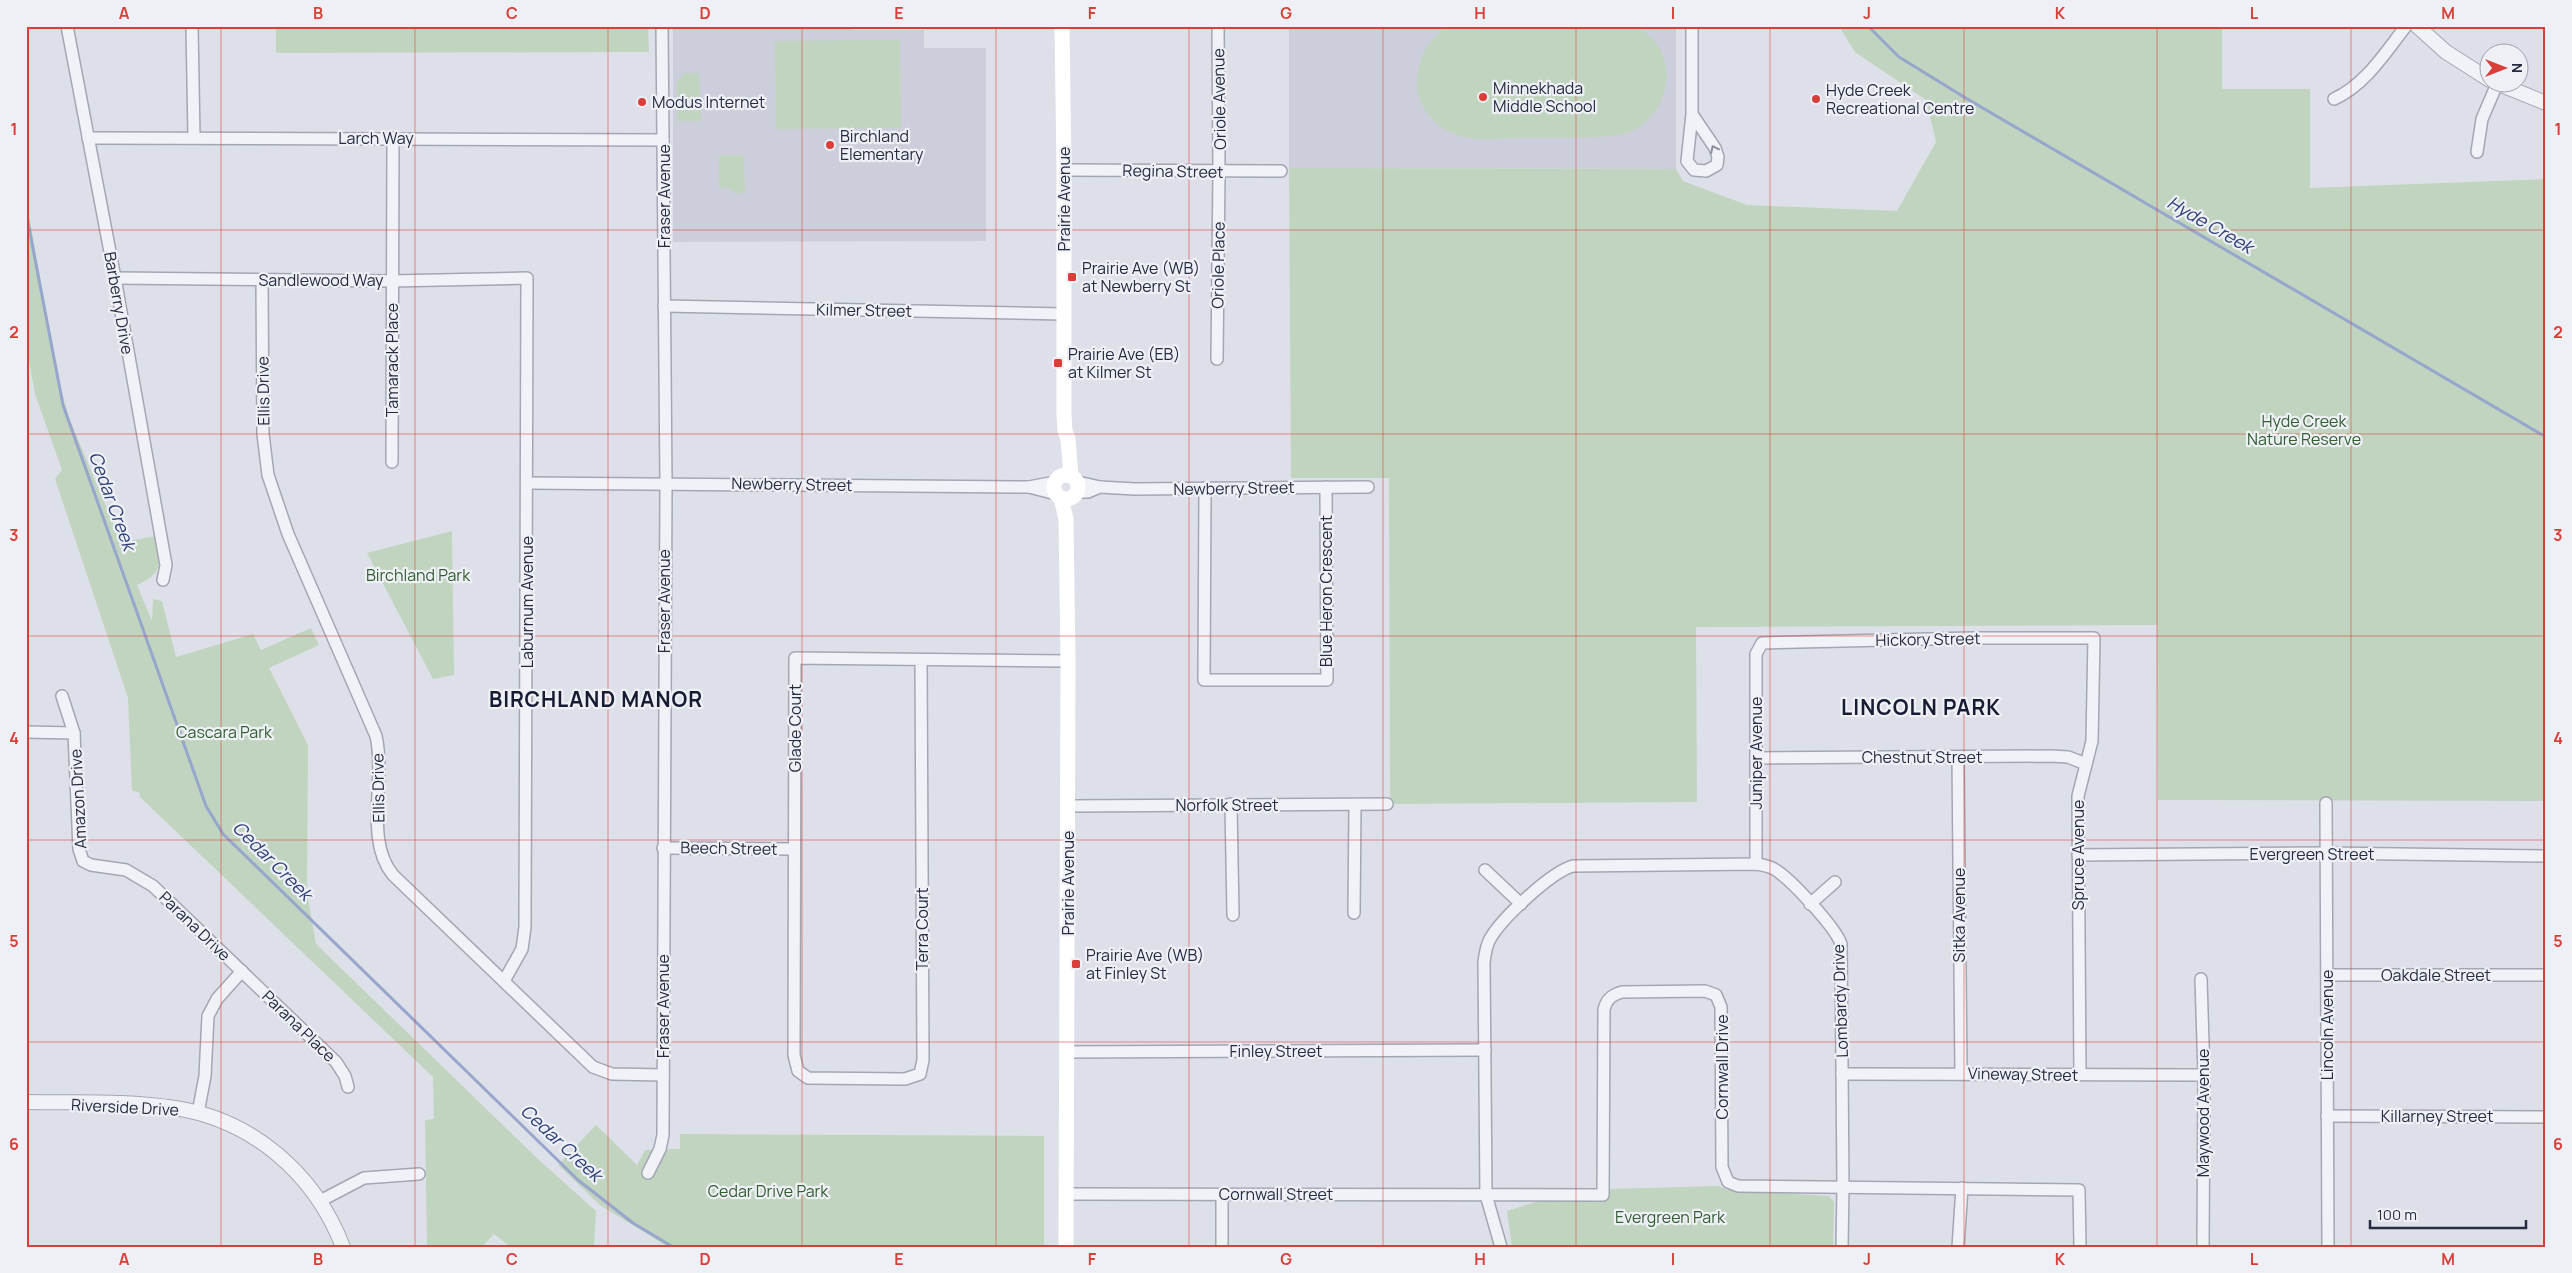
<svg xmlns="http://www.w3.org/2000/svg" width="2572" height="1273" viewBox="0 0 2572 1273" font-family="Manrope,sans-serif">
<rect width="100%" height="100%" fill="#dee0e9"/>
<!-- built -->
<g fill="#cccfdb">
<path d="M673 26H850L851 30H924V48H986V241L673 242Z"/>
<path d="M1289 26H1676V169L1289 168Z"/>
</g>
<!-- green -->
<g fill="#c0d4bf">
<path d="M276 26H648L649 52 276 53Z"/>
<path d="M1448 26H1635C1685 51 1672 120 1622 135 1588 139 1553 138 1518 138 1498 138 1473 142 1454 134 1433 126 1415 103 1417 80 1419 57 1428 39 1448 26Z"/>
<path d="M1839 26H2222V89H2310V188L2546 179V801L2158 800 2157 625 1696 627 1697 802 1390 804 1389 478H1291L1289 168 1676 169 1683 181 1747 205 1897 211 1936 142 1926 100 1855 52Z"/>
<path d="M900 40 901 128 776 129 775 41Z"/>
<path d="M684 73H699L701 121H677V82Z"/>
<path d="M719 155H744L745 193H736L731 189 719 187Z"/>
<path d="M26 199 59 382 69 418 121 542 156 536C160 563 164 573 137 585L152 621 153 599 162 601 176 657 253 634 261 650 311 628 319 645 269 668 308 745 307 892 316 944 539 1160 596 1211 594 1247H511L494 1234 482 1247H427L425 1120 434 1119 433 1077 140 797 139 792 132 791 128 698 55 479 62 470 35 394 26 344Z"/>
<path d="M452 531 454 675 433 679 367 553Z"/>
<path d="M596 1125 637 1165 645 1150 680 1149V1134L1044 1136V1247H668L600 1205 558 1165Z"/>
<path d="M1718 1186 1728 1190 1829 1196 1834 1202 1833 1247H1512L1507 1211 1542 1200 1603 1195 1609 1189Z"/>
</g>
<g fill="none" stroke-linecap="round" stroke-linejoin="round">
<!-- stream -->
<g stroke="#96a6cc" stroke-width="3">
<path d="M1868 26 1899 57 1964 97 2546 437"/>
<path d="M26 212 63 405 206 806 223 834 578 1180 633 1223 673 1247"/>
</g>
<defs>
<g id="minor">
<path d="M67 26 115 278 166 565 163 580"/>
<path d="M192 26 194 137"/>
<path d="M1692 26V114L1687 161 1694 170 1706 171 1717 165 1718 157 1715 148 1692 114"/>
<path d="M2334 99C2365 85 2385 53 2406 26"/>
<path d="M88 138 663 140"/>
<path d="M2477 152 2482 119 2497 84"/>
<path d="M1064 170 1281 171"/>
<path d="M115 278 392 281 527 278 525 927 522 949 504 981"/>
<path d="M262 280 263 434 268 475 288 534 376 736C386 780 364 840 393 875L593 1067 612 1074 663 1075"/>
<path d="M664 306 1063 314"/>
<path d="M1217 359 1219 172 1218 26"/>
<path d="M392 462 393 138"/>
<path d="M1078 482 1100 487 1135 489 1368 487"/>
<path d="M527 483 1029 487 1056 494"/>
<path d="M1029 487 1055 482"/>
<path d="M1205 488 1204 680H1327L1326 487"/>
<path d="M1078 492H1088L1100 487"/>
<path d="M921 660 923 1060 920 1074 905 1079 808 1078 798 1071 794 1055 795 658 1068 661"/>
<path d="M62 696 74 733 79 849 83 861 91 865 126 870 153 886 336 1062 345 1076 348 1087"/>
<path d="M26 732 74 733"/>
<path d="M1958 757 1961 1073"/>
<path d="M1756 758 2051 756 2068 757 2086 764"/>
<path d="M2326 803 2328 1247"/>
<path d="M1231 804 1233 915"/>
<path d="M1068 806 1387 804"/>
<path d="M663 848 794 849"/>
<path d="M2078 855 2326 853 2546 856"/>
<path d="M1756 864V654L1762 643 1972 638H2094L2092 741 2078 796 2080 1074"/>
<path d="M1485 870 1521 904"/>
<path d="M1810 904 1835 882"/>
<path d="M1354 913 1355 805"/>
<path d="M2327 975H2546"/>
<path d="M2201 979 2204 1075 2203 1247"/>
<path d="M1067 1052 1485 1050"/>
<path d="M1842 1074 2204 1075"/>
<path d="M198 1113 205 1076 208 1016 217 999 242 971"/>
<path d="M2327 1116 2546 1117"/>
<path d="M648 1173 660 1149 663 1135 666 483 662 26"/>
<path d="M1066 1194 1603 1195 1604 1010C1606 1000 1611 995 1622 992L1705 991 1716 995 1721 1007 1722 1167 1728 1182 1738 1186 2079 1190 2080 1247"/>
<path d="M1222 1195V1247"/>
<path d="M320 1201 364 1178 419 1174"/>
<path d="M1501 1247 1486 1195 1484 962C1485 954 1486 946 1490 939 1501 919 1551 872 1573 866L1756 864C1763 865 1769 866 1774 869 1790 878 1836 928 1841 944L1843 1187 1842 1247"/>
<path d="M1958 1247 1962 1188"/>
</g>
<g id="tertiary">
<path d="M2417 26 2446 52 2490 80"/>
<path d="M2494 82 2546 103"/>
<path d="M26 1102C75 1103 127 1100 175 1108 253 1120 315 1174 343 1247"/>
</g>
</defs>
<!-- minor casing -->
<use href="#minor" stroke="#a3a6b3" stroke-width="14"/>
<!-- tertiary casing -->
<use href="#tertiary" stroke="#a3a6b3" stroke-width="16"/>
<!-- minor -->
<use href="#minor" stroke="#f1f2f7" stroke-width="11"/>
<!-- tertiary -->
<use href="#tertiary" stroke="#f1f2f7" stroke-width="14"/>
<!-- secondary -->
<g stroke="#fff" stroke-width="15">
<path d="M1062 26 1064 170V416L1065 431 1068 439 1071 476"/>
<circle cx="1066" cy="487" r="12"/>
<path d="M1061 498 1066 519 1068 661 1066 1247"/>
</g>
</g>
<!-- one-way arrows -->
<defs><path id="oneway-chevron" d="M-2-3.5L2.5 0L-2 3.5" fill="none" stroke-width="1.6" stroke-linecap="round" stroke-linejoin="round" transform="scale(1.25)"/></defs>
<use stroke="#8c8e9c" href="#oneway-chevron" transform="translate(1714 149) rotate(-116)"/>
<!-- grid -->
<path fill="none" stroke="#d93f38" stroke-width="1" stroke-opacity="0.55" d="M221 26V1247M415 26V1247M608 26V1247M802 26V1247M996 26V1247M1189 26V1247M1383 26V1247M1576 26V1247M1770 26V1247M1964 26V1247M2157 26V1247M2351 26V1247M26 230H2546M26 434H2546M26 636H2546M26 840H2546M26 1042H2546"/>
<!-- markers -->
<g fill="#d93f38" stroke="#eef0f6" stroke-width="2">
<circle cx="1483" cy="97" r="5"/>
<circle cx="1816" cy="99" r="5"/>
<circle cx="642" cy="102" r="5"/>
<circle cx="830" cy="145" r="5"/>
<rect x="1067" y="272" width="10" height="10" rx="2.5"/>
<rect x="1053" y="358" width="10" height="10" rx="2.5"/>
<rect x="1071" y="959" width="10" height="10" rx="2.5"/>
</g>
<g text-anchor="middle" stroke-width="4.5" stroke-linejoin="round" paint-order="stroke">
<!-- poi labels -->
<g font-size="16" fill="#262b41" stroke="#eef0f6" text-anchor="start">
<text x="1493" y="94">Minnekhada<tspan x="1493" dy="18">Middle School</tspan></text>
<text x="1826" y="96">Hyde Creek<tspan x="1826" dy="18">Recreational Centre</tspan></text>
<text x="652" y="108">Modus Internet</text>
<text x="840" y="142">Birchland<tspan x="840" dy="18">Elementary</tspan></text>
<text x="1082" y="274">Prairie Ave (WB)<tspan x="1082" dy="18">at Newberry St</tspan></text>
<text x="1068" y="360">Prairie Ave (EB)<tspan x="1068" dy="18">at Kilmer St</tspan></text>
<text x="1086" y="961">Prairie Ave (WB)<tspan x="1086" dy="18">at Finley St</tspan></text>
</g>
<!-- street labels -->
<g font-size="16" fill="#262b41" stroke="#eef0f6">
<text transform="translate(1219 99) rotate(-91)" y="6">Oriole Avenue</text>
<text x="376" y="144">Larch Way</text>
<text transform="translate(1173 171) rotate(1)" y="6">Regina Street</text>
<text transform="translate(664 196) rotate(-90)" y="6">Fraser Avenue</text>
<text transform="translate(1064 199) rotate(-90)" y="6">Prairie Avenue</text>
<text transform="translate(1218 265) rotate(-89)" y="6">Oriole Place</text>
<text x="321" y="286">Sandlewood Way</text>
<text transform="translate(119 303) rotate(80)" y="6">Barberry Drive</text>
<text transform="translate(864 310) rotate(1)" y="6">Kilmer Street</text>
<text transform="translate(392 360) rotate(-90)" y="6">Tamarack Place</text>
<text transform="translate(263 391) rotate(-91)" y="6">Ellis Drive</text>
<text transform="translate(792 484) rotate(1)" y="6">Newberry Street</text>
<text transform="translate(1234 488) rotate(-1)" y="6">Newberry Street</text>
<text transform="translate(1326 591) rotate(-90)" y="6">Blue Heron Crescent</text>
<text transform="translate(664 601) rotate(-90)" y="6">Fraser Avenue</text>
<text transform="translate(527 602) rotate(-90)" y="6">Laburnum Avenue</text>
<text transform="translate(1928 639) rotate(-1)" y="6">Hickory Street</text>
<text transform="translate(795 728) rotate(-90)" y="6">Glade Court</text>
<text transform="translate(1756 753) rotate(-90)" y="6">Juniper Avenue</text>
<text x="1922" y="763">Chestnut Street</text>
<text transform="translate(378 788) rotate(-91)" y="6">Ellis Drive</text>
<text transform="translate(78 799) rotate(-93)" y="6">Amazon Drive</text>
<text x="1227" y="811">Norfolk Street</text>
<text transform="translate(729 848) rotate(1)" y="6">Beech Street</text>
<text x="2312" y="860">Evergreen Street</text>
<text transform="translate(2078 855) rotate(-90)" y="6">Spruce Avenue</text>
<text transform="translate(1068 883) rotate(-90)" y="6">Prairie Avenue</text>
<text transform="translate(1959 915) rotate(-90)" y="6">Sitka Avenue</text>
<text transform="translate(195 926) rotate(44)" y="6">Parana Drive</text>
<text transform="translate(922 929) rotate(-90)" y="6">Terra Court</text>
<text x="2436" y="981">Oakdale Street</text>
<text transform="translate(1840 1001) rotate(-92)" y="6">Lombardy Drive</text>
<text transform="translate(663 1006) rotate(-90)" y="6">Fraser Avenue</text>
<text transform="translate(2327 1025) rotate(-90)" y="6">Lincoln Avenue</text>
<text transform="translate(299 1026) rotate(44)" y="6">Parana Place</text>
<text x="1276" y="1057">Finley Street</text>
<text transform="translate(1722 1067) rotate(-90)" y="6">Cornwall Drive</text>
<text transform="translate(2023 1074) rotate(1)" y="6">Vineway Street</text>
<text transform="translate(125 1107) rotate(3)" y="6">Riverside Drive</text>
<text transform="translate(2203 1113) rotate(-90)" y="6">Maywood Avenue</text>
<text x="2437" y="1122">Killarney Street</text>
<text x="1276" y="1200">Cornwall Street</text>
</g>
<!-- park labels -->
<g font-size="16" fill="#325e32" stroke="#eef0f6">
<text x="2304" y="427">Hyde Creek<tspan x="2304" dy="18">Nature Reserve</tspan></text>
<text x="418" y="581">Birchland Park</text>
<text x="224" y="738">Cascara Park</text>
<text x="768" y="1197">Cedar Drive Park</text>
<text x="1670" y="1223">Evergreen Park</text>
</g>
<!-- water labels -->
<g font-size="18" font-style="italic" fill="#2d4078" stroke="#eef0f6">
<text transform="translate(2210 225) rotate(30)" y="6">Hyde Creek</text>
<text transform="translate(112 501) rotate(70)" y="6">Cedar Creek</text>
<text transform="translate(272 861) rotate(45)" y="6">Cedar Creek</text>
<text transform="translate(561 1143) rotate(43)" y="6">Cedar Creek</text>
</g>
<!-- district labels -->
<g font-size="21" font-weight="bold" letter-spacing="1" fill="#181c32" stroke="#eef0f6">
<text x="596" y="707">BIRCHLAND MANOR</text>
<text x="1921" y="715">LINCOLN PARK</text>
</g>
</g>
<!-- border -->
<rect width="2572" height="1273" fill="none" stroke="#eef0f6" stroke-width="55"/>
<!-- north arrow -->
<g transform="translate(2504 68) rotate(90)"><circle r="24" fill="#eef0f6" stroke="#9ea1ae"/>
<path d="M0-4L9 19L0 12L-9 19Z" fill="#d93f38"/>
<text y="-8" font-size="14" font-weight="bold" text-anchor="middle" fill="#262b41">N</text>
</g>
<!-- scale -->
<path d="M2370 1220v8h156v-8" fill="none" stroke="#262b41" stroke-width="2.5"/>
<text x="2377" y="1220" font-size="15" fill="#262b41" stroke="#eef0f6" stroke-width="4" paint-order="stroke">100 m</text>
<rect x="28" y="28" width="2516" height="1218" fill="none" stroke="#d93f38" stroke-width="2"/>
<g font-size="16" text-anchor="middle" font-weight="bold" fill="#d93f38">
<text x="124" y="19">A</text>
<text x="318" y="19">B</text>
<text x="512" y="19">C</text>
<text x="705" y="19">D</text>
<text x="899" y="19">E</text>
<text x="1092" y="19">F</text>
<text x="1286" y="19">G</text>
<text x="1480" y="19">H</text>
<text x="1673" y="19">I</text>
<text x="1867" y="19">J</text>
<text x="2060" y="19">K</text>
<text x="2254" y="19">L</text>
<text x="2448" y="19">M</text>
<text x="14" y="135">1</text>
<text x="2558" y="135">1</text>
<text x="14" y="338">2</text>
<text x="2558" y="338">2</text>
<text x="14" y="541">3</text>
<text x="2558" y="541">3</text>
<text x="14" y="744">4</text>
<text x="2558" y="744">4</text>
<text x="14" y="947">5</text>
<text x="2558" y="947">5</text>
<text x="14" y="1150">6</text>
<text x="2558" y="1150">6</text>
<text x="124" y="1265">A</text>
<text x="318" y="1265">B</text>
<text x="512" y="1265">C</text>
<text x="705" y="1265">D</text>
<text x="899" y="1265">E</text>
<text x="1092" y="1265">F</text>
<text x="1286" y="1265">G</text>
<text x="1480" y="1265">H</text>
<text x="1673" y="1265">I</text>
<text x="1867" y="1265">J</text>
<text x="2060" y="1265">K</text>
<text x="2254" y="1265">L</text>
<text x="2448" y="1265">M</text>
</g>
</svg>
